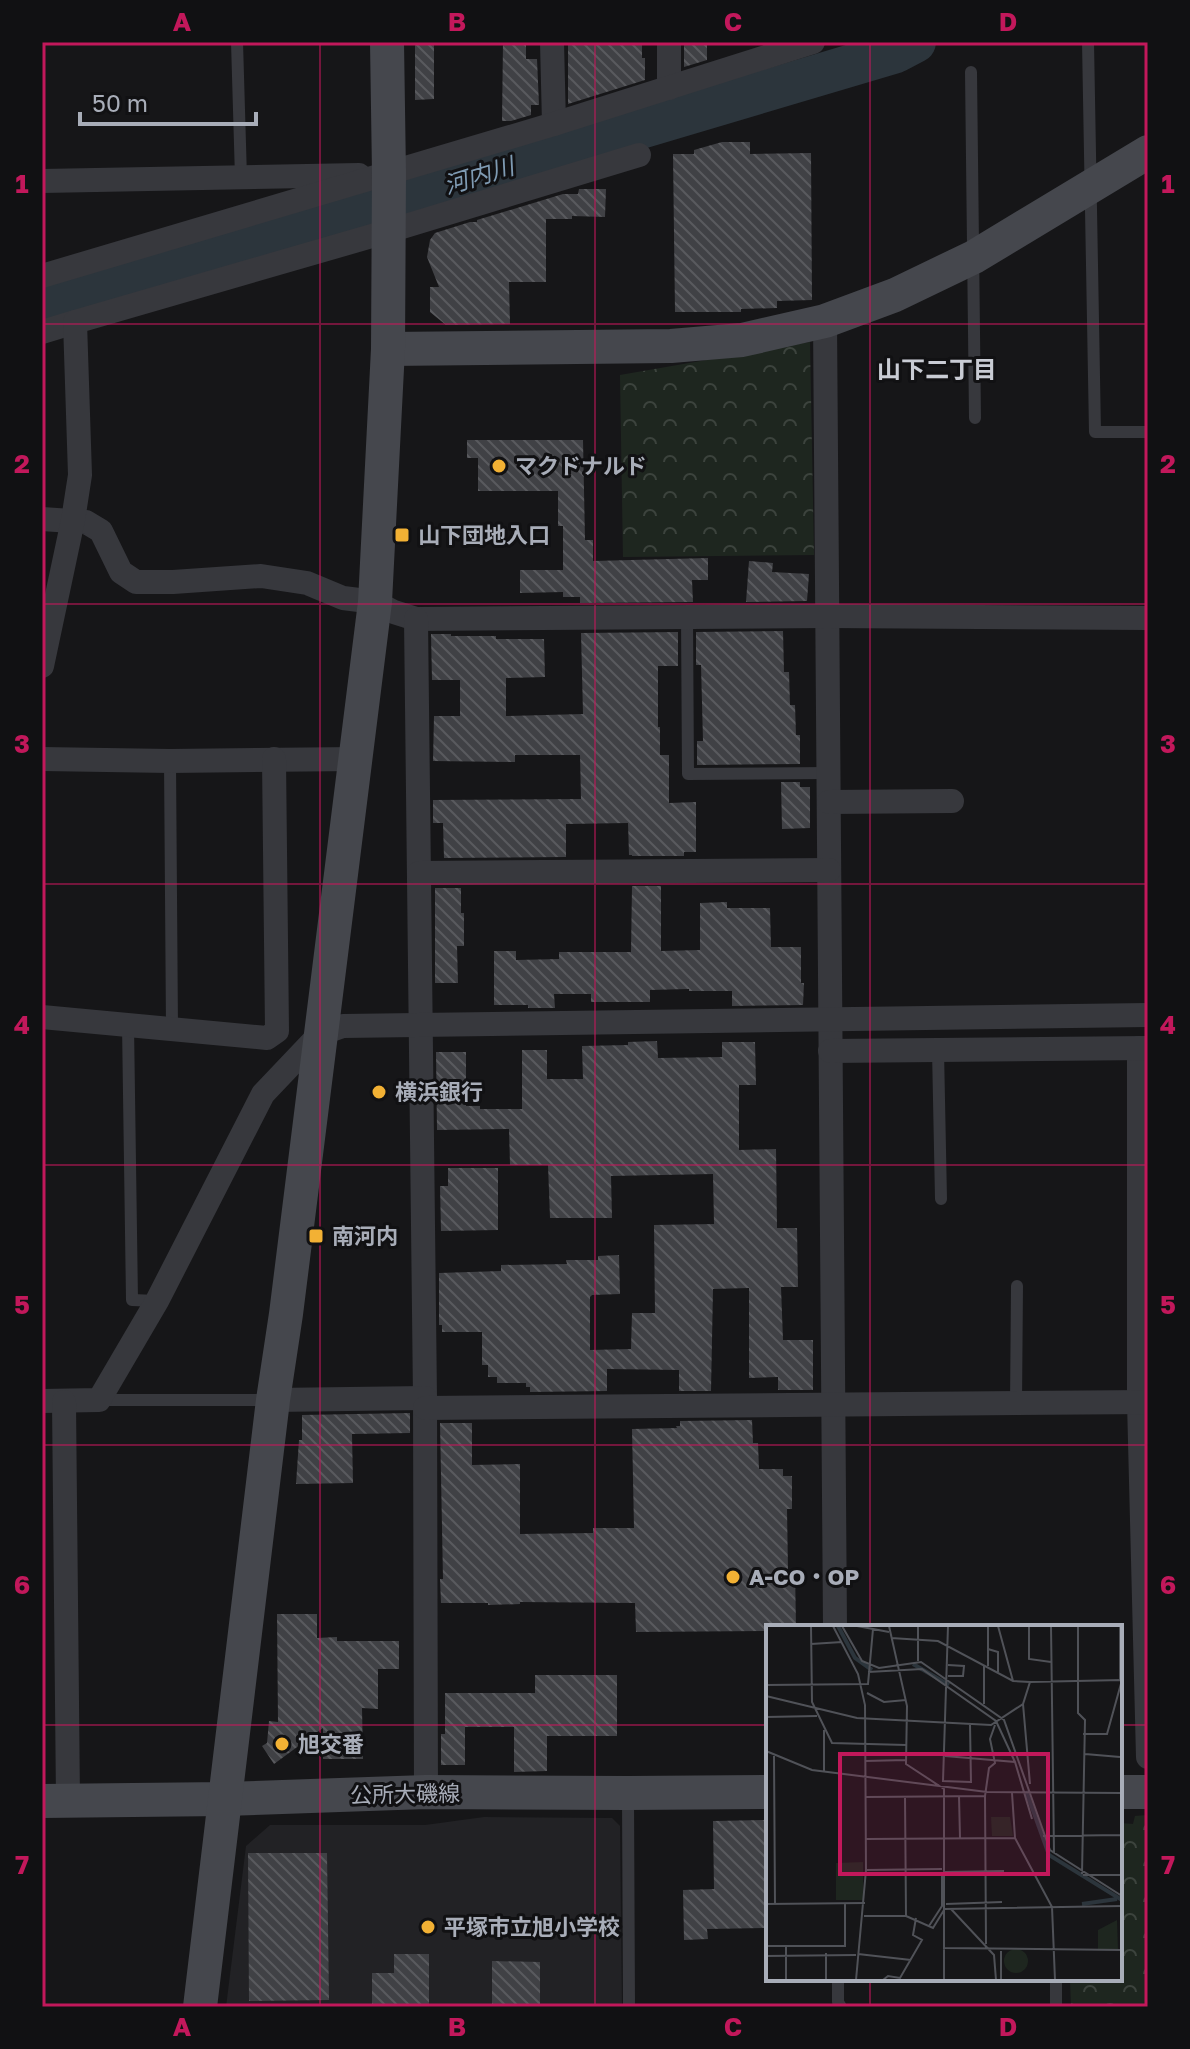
<svg xmlns="http://www.w3.org/2000/svg" width="1190" height="2049" viewBox="0 0 1190 2049" font-family="'Golos Text','Noto Sans JP',sans-serif">
<defs>
<pattern id="park-crowns" width="20" height="18" patternUnits="userSpaceOnUse" patternTransform="scale(2)"><rect width="20" height="18" fill="#1e261f"/><path d="M2 6a3 3 0 1 1 6 0M12 15a3 3 0 1 1 6 0" fill="none" stroke="#3c433d"/></pattern>
<pattern id="building-back-hatch" width="6" height="6" patternUnits="userSpaceOnUse" patternTransform="scale(2)"><rect width="6" height="6" fill="#404145"/><path d="M-1 5l2 2M0 0l6 6M5-1l2 2" fill="none" stroke="#595a5e"/></pattern>
</defs>
<rect width="100%" height="100%" fill="#161618"/>
<!-- built -->
<path fill="#222225" d="M484 1817 612 1818 620 1826 622 2007H226L246 1846 270 1825H425Z"/>
<!-- park -->
<g fill="url(#park-crowns)">
<path d="M810 342 814 555 623 557 620 375Z"/>
<path d="M1148 1815V2007H1071L1070 1979H1120V1823L1133 1824 1135 1816Z"/>
</g>
<g fill="none" stroke-linecap="round" stroke-linejoin="round">
<!-- river -->
<path stroke="#2c353c" stroke-width="42" d="M42 306 896 52 915 42"/>
</g>
<!-- building -->
<g fill="url(#building-back-hatch)">
<path d="M415 42H434V99L415 100Z"/>
<path d="M503 42H526V59H537L539 105H531V115L511 121H502Z"/>
<path d="M568 42H642V58H645V80L568 104Z"/>
<path d="M684 44H707V60L684 67Z"/>
<path d="M722 142H750V154L811 153 812 300 777 301V308L741 309V312H675L673 154H694V150Z"/>
<path d="M579 189H606L605 217 572 216V219H546V282H509L510 324 446 325 430 312V287H439L427 257 430 240 435 233 470 222H477V220L563 194H578Z"/>
<path d="M467 440H583L585 540H593V561L708 558V580H692L693 602 580 603V597H563V592L520 593V570H563V526H558V491H478V458H467Z"/>
<path d="M749 561 773 563 772 572 809 574 807 601 746 602Z"/>
<path d="M783 631 784 672H789L790 705H795L796 735H800V764L697 765V741H703L701 665H696V632Z"/>
<path d="M678 632V666H658V727H660V755H669V803L696 802V852H684V856H632V855H629L628 823 566 824V857L444 858 443 823H433V800L581 799 580 755H515V762L433 761 434 716H460V680H432L431 634H451V636H496V639H544L545 677 506 678V716L583 714 581 633Z"/>
<path d="M781 782H800V787H810V828L782 829Z"/>
<path d="M632 886H661V951L700 950V903L727 902V908H770L771 947H801V983H804L803 1005 732 1006V991H689V989L650 990V1002H591V994H554L555 1008H528V1005H494V951H516V960L559 959V952H631Z"/>
<path d="M435 888H461V913H464V946H457L458 983H435Z"/>
<path d="M657 1041 658 1058 722 1057V1042H755L756 1085H739V1150L776 1149 777 1228H797L798 1287H781L783 1340H813V1390H778V1377L749 1378V1288L713 1289 711 1391H679V1370L607 1369V1391L530 1392V1387H526V1383H497V1377H488V1365H482V1332H442V1325H439V1273L501 1271V1265L567 1264 566 1260H598V1256L619 1255 620 1294 592 1295 590 1297V1350L631 1349 632 1313H655L654 1225 714 1224 713 1174 611 1176 612 1218H550L548 1165H510L509 1129 437 1130 436 1052H466V1106H480V1109H522V1050H547V1079H583L582 1046 628 1045V1042Z"/>
<path d="M448 1168H498V1230L441 1231 440 1186H448Z"/>
<path d="M410 1413V1433L352 1434 353 1483 296 1484 299 1440H302V1415Z"/>
<path d="M752 1420 753 1443H758L759 1469H783V1476H792V1509H787L788 1570H795L796 1627H768V1631L636 1632 635 1603 520 1602V1604L488 1605V1603H441L440 1579H443L440 1423H472V1465L520 1464V1534L593 1533V1528H634L632 1429 677 1428 676 1426H680V1421Z"/>
<path d="M277 1614H317V1638L337 1637V1641H399V1669H378V1709L362 1708 363 1759H323V1728L274 1764 262 1746 267 1743 269 1721 278 1722Z"/>
<path d="M535 1675H617V1736H547V1771L514 1772V1727H465V1765H441V1734H445V1693H535Z"/>
<path d="M768 1820V1928L707 1929 708 1939 684 1940 683 1890 714 1889 713 1821Z"/>
<path d="M248 1853H327L329 2000 249 2001Z"/>
<path d="M394 1954H429V2007H372V1973H394Z"/>
<path d="M492 1961 540 1962V2007H492Z"/>
</g>
<g fill="none" stroke-linecap="round" stroke-linejoin="round">
<!-- lane -->
<g stroke="#37383d" stroke-width="12">
<path d="M237 42 241 178"/>
<path d="M1088 42 1095 432H1148"/>
<path d="M971 72 975 418"/>
<path d="M687 617 688 774 829 773"/>
<path d="M170 761 172 1029"/>
<path d="M128 1025 132 1300 157 1301"/>
<path d="M938 1050 941 1199"/>
<path d="M99 1400H272"/>
<path d="M1016 1404 1017 1286"/>
<path d="M628 1797 629 2007"/>
<path d="M838 1979V2002L841 2007"/>
<path d="M1056 1979V2007"/>
</g>
<!-- street -->
<g stroke="#37383d" stroke-width="24">
<path d="M552 42 554 124"/>
<path d="M669 42V88"/>
<path d="M42 181 359 175"/>
<path d="M42 276 554 124 813 42"/>
<path d="M825 321 835 1627"/>
<path d="M42 332 75 322"/>
<path d="M42 519 86 522 101 531 121 572 136 582H173L261 576 307 583 343 598 375 602 394 612 416 619 827 616 1148 618"/>
<path d="M416 619 425 1398 426 1792"/>
<path d="M42 666 73 520 80 475 75 322 389 231 639 155"/>
<path d="M42 759 170 761 357 759"/>
<path d="M829 802 952 801"/>
<path d="M419 873 829 870"/>
<path d="M42 1017 267 1038 277 1031 274 759"/>
<path d="M1139 1048V1402L1148 1757"/>
<path d="M830 1051 1148 1048"/>
<path d="M273 1400 425 1398"/>
<path d="M42 1401 99 1400 157 1301 263 1094 320 1034 343 1026 1148 1015"/>
<path d="M64 1402 68 1801"/>
<path d="M425 1408 1148 1402"/>
</g>
<!-- secondary -->
<g stroke="#45474d" stroke-width="34">
<path d="M388 349 671 346 742 340 825 321 895 295 974 257 1148 152"/>
<path d="M1120 1792H1148"/>
<path d="M42 1801 224 1799 426 1792 628 1793 768 1792"/>
<path d="M200 2007 273 1400 286 1314 375 602 388 349 389 174 387 42"/>
</g>
</g>
<!-- grid -->
<path fill="none" stroke="#c2185b" stroke-width="2" stroke-opacity="0.55" d="M320 42V2007M595 42V2007M870 42V1627M42 324H1148M42 604H1148M42 884H1148M42 1165H1148M42 1445H1148M42 1725H768M1120 1725H1148M870 1979V2007"/>
<!-- markers -->
<g fill="#f2b134" stroke="#111113" stroke-width="3">
<circle cx="499" cy="466" r="8"/>
<rect x="394" y="527" width="16" height="16" rx="4"/>
<circle cx="379" cy="1092" r="8"/>
<rect x="308" y="1228" width="16" height="16" rx="4"/>
<circle cx="733" cy="1577" r="8"/>
<circle cx="282" cy="1744" r="8"/>
<circle cx="428" cy="1927" r="8"/>
</g>
<g text-anchor="middle" stroke-width="6" stroke-linejoin="round" paint-order="stroke">
<!-- poi labels -->
<g font-size="22" font-weight="bold" fill="#a8adb8" stroke="#111113" text-anchor="start">
<text x="515" y="474">マクドナルド</text>
<text x="418" y="543">山下団地入口</text>
<text x="395" y="1100">横浜銀行</text>
<text x="332" y="1244">南河内</text>
<text x="749" y="1585">A-CO・OP</text>
<text x="298" y="1752">旭交番</text>
<text x="444" y="1935">平塚市立旭小学校</text>
</g>
<!-- street labels -->
<g font-size="22" fill="#a8adb8" stroke="#111113">
<text transform="translate(405 1794) rotate(-1)" y="8">公所大磯線</text>
</g>
<!-- water labels -->
<g font-size="24" font-style="italic" fill="#7f9bb3" stroke="#111113">
<text transform="translate(479 176) rotate(-17)" y="8">河内川</text>
</g>
<!-- neighbourhood labels -->
<g font-size="24" font-weight="bold" fill="#c9ccd4" stroke="#111113">
<text x="937" y="378">山下二丁目</text>
</g>
</g>
<!-- overview -->
<g transform="translate(766 1625)">
<rect width="356" height="356" fill="#161618"/>
<path d="M225 192H244L247 211H226ZM97 237V275H70V238ZM351 295 352 325H332V305ZM238 336a12 12 0 1 1 24 0a12 12 0 1 1-24 0Z" fill="#1e261f"/>
<path fill="none" stroke="#2c353c" stroke-width="4" d="M72 1 89 33 106 45M147 39 183 60M260 166 283 230 356 275M316 279 351 274"/>
<path fill="none" stroke="#505258" stroke-width="2" d="M45 1 46 77 66 118 140 120M67 1 92 49 99 80 100 245 90 355M76 1 96 36 113 43 155 37 238 95 284 225 356 271M91 1 123 7M123 1 141 81 140 139 178 164V355M182 1 177 156 205 157M222 1V41M232 1 247 56M263 1V34L285 37M285 1 288 228M312 1V88L319 95 316 249M354 1V55M125 13 172 16 247 56 264 57M45 19 76 17M222 24 232 27V47M152 36V1M182 40 198 41 197 51H182M218 40V79M102 47 156 44 230 96 249 137M0 60 102 59 107 4M101 68 118 77 140 75M0 71 91 93 225 100 257 79 264 57 356 55M257 79 264 159M0 92 51 91M204 99 205 158M58 105V147M317 109H341L356 55M356 110V242M0 126 46 145 221 167 356 168M319 129 354 132M8 131 9 279M179 131 249 137 266 194M99 136 140 135M246 168 249 213 286 282 289 355M193 171 194 213M100 172 219 171M277 211 356 210M100 214 249 213M100 245 176 244M179 247 238 246M317 250H356M0 279 99 278M180 279 236 277M179 284 356 281M185 284 228 330 230 355M98 291H140L139 172M140 291 167 303 178 285M163 301 176 281V247M220 319 219 171 223 143 229 138 224 114 229 100M0 321H79V278M20 321V355M177 323 356 325M235 326V355M60 328V355M92 329 145 335M0 331 90 330M117 355 122 351 134 353 156 315 147 310 150 293"/>
<path fill="#c2185b" fill-opacity="0.15" stroke="#c2185b" stroke-width="4" d="M74 129H282V249H74Z"/>
<rect width="356" height="356" fill="none" stroke="#a8adb8" stroke-width="4"/>
</g>
<!-- border -->
<rect width="1190" height="2049" fill="none" stroke="#111113" stroke-width="88"/>
<!-- scale -->
<path d="M80 112v12h176v-12" fill="none" stroke="#a8adb8" stroke-width="4"/>
<text x="92" y="112" font-size="24" fill="#a8adb8" stroke="#111113" stroke-width="6" paint-order="stroke">50 m</text>
<rect x="44" y="44" width="1102" height="1961" fill="none" stroke="#c2185b" stroke-width="3"/>
<g font-size="26" text-anchor="middle" font-weight="bold" fill="#c2185b">
<text x="182" y="31">A</text>
<text x="457" y="31">B</text>
<text x="733" y="31">C</text>
<text x="1008" y="31">D</text>
<text x="22" y="193">1</text>
<text x="1168" y="193">1</text>
<text x="22" y="473">2</text>
<text x="1168" y="473">2</text>
<text x="22" y="753">3</text>
<text x="1168" y="753">3</text>
<text x="22" y="1034">4</text>
<text x="1168" y="1034">4</text>
<text x="22" y="1314">5</text>
<text x="1168" y="1314">5</text>
<text x="22" y="1594">6</text>
<text x="1168" y="1594">6</text>
<text x="22" y="1874">7</text>
<text x="1168" y="1874">7</text>
<text x="182" y="2036">A</text>
<text x="457" y="2036">B</text>
<text x="733" y="2036">C</text>
<text x="1008" y="2036">D</text>
</g>
</svg>
